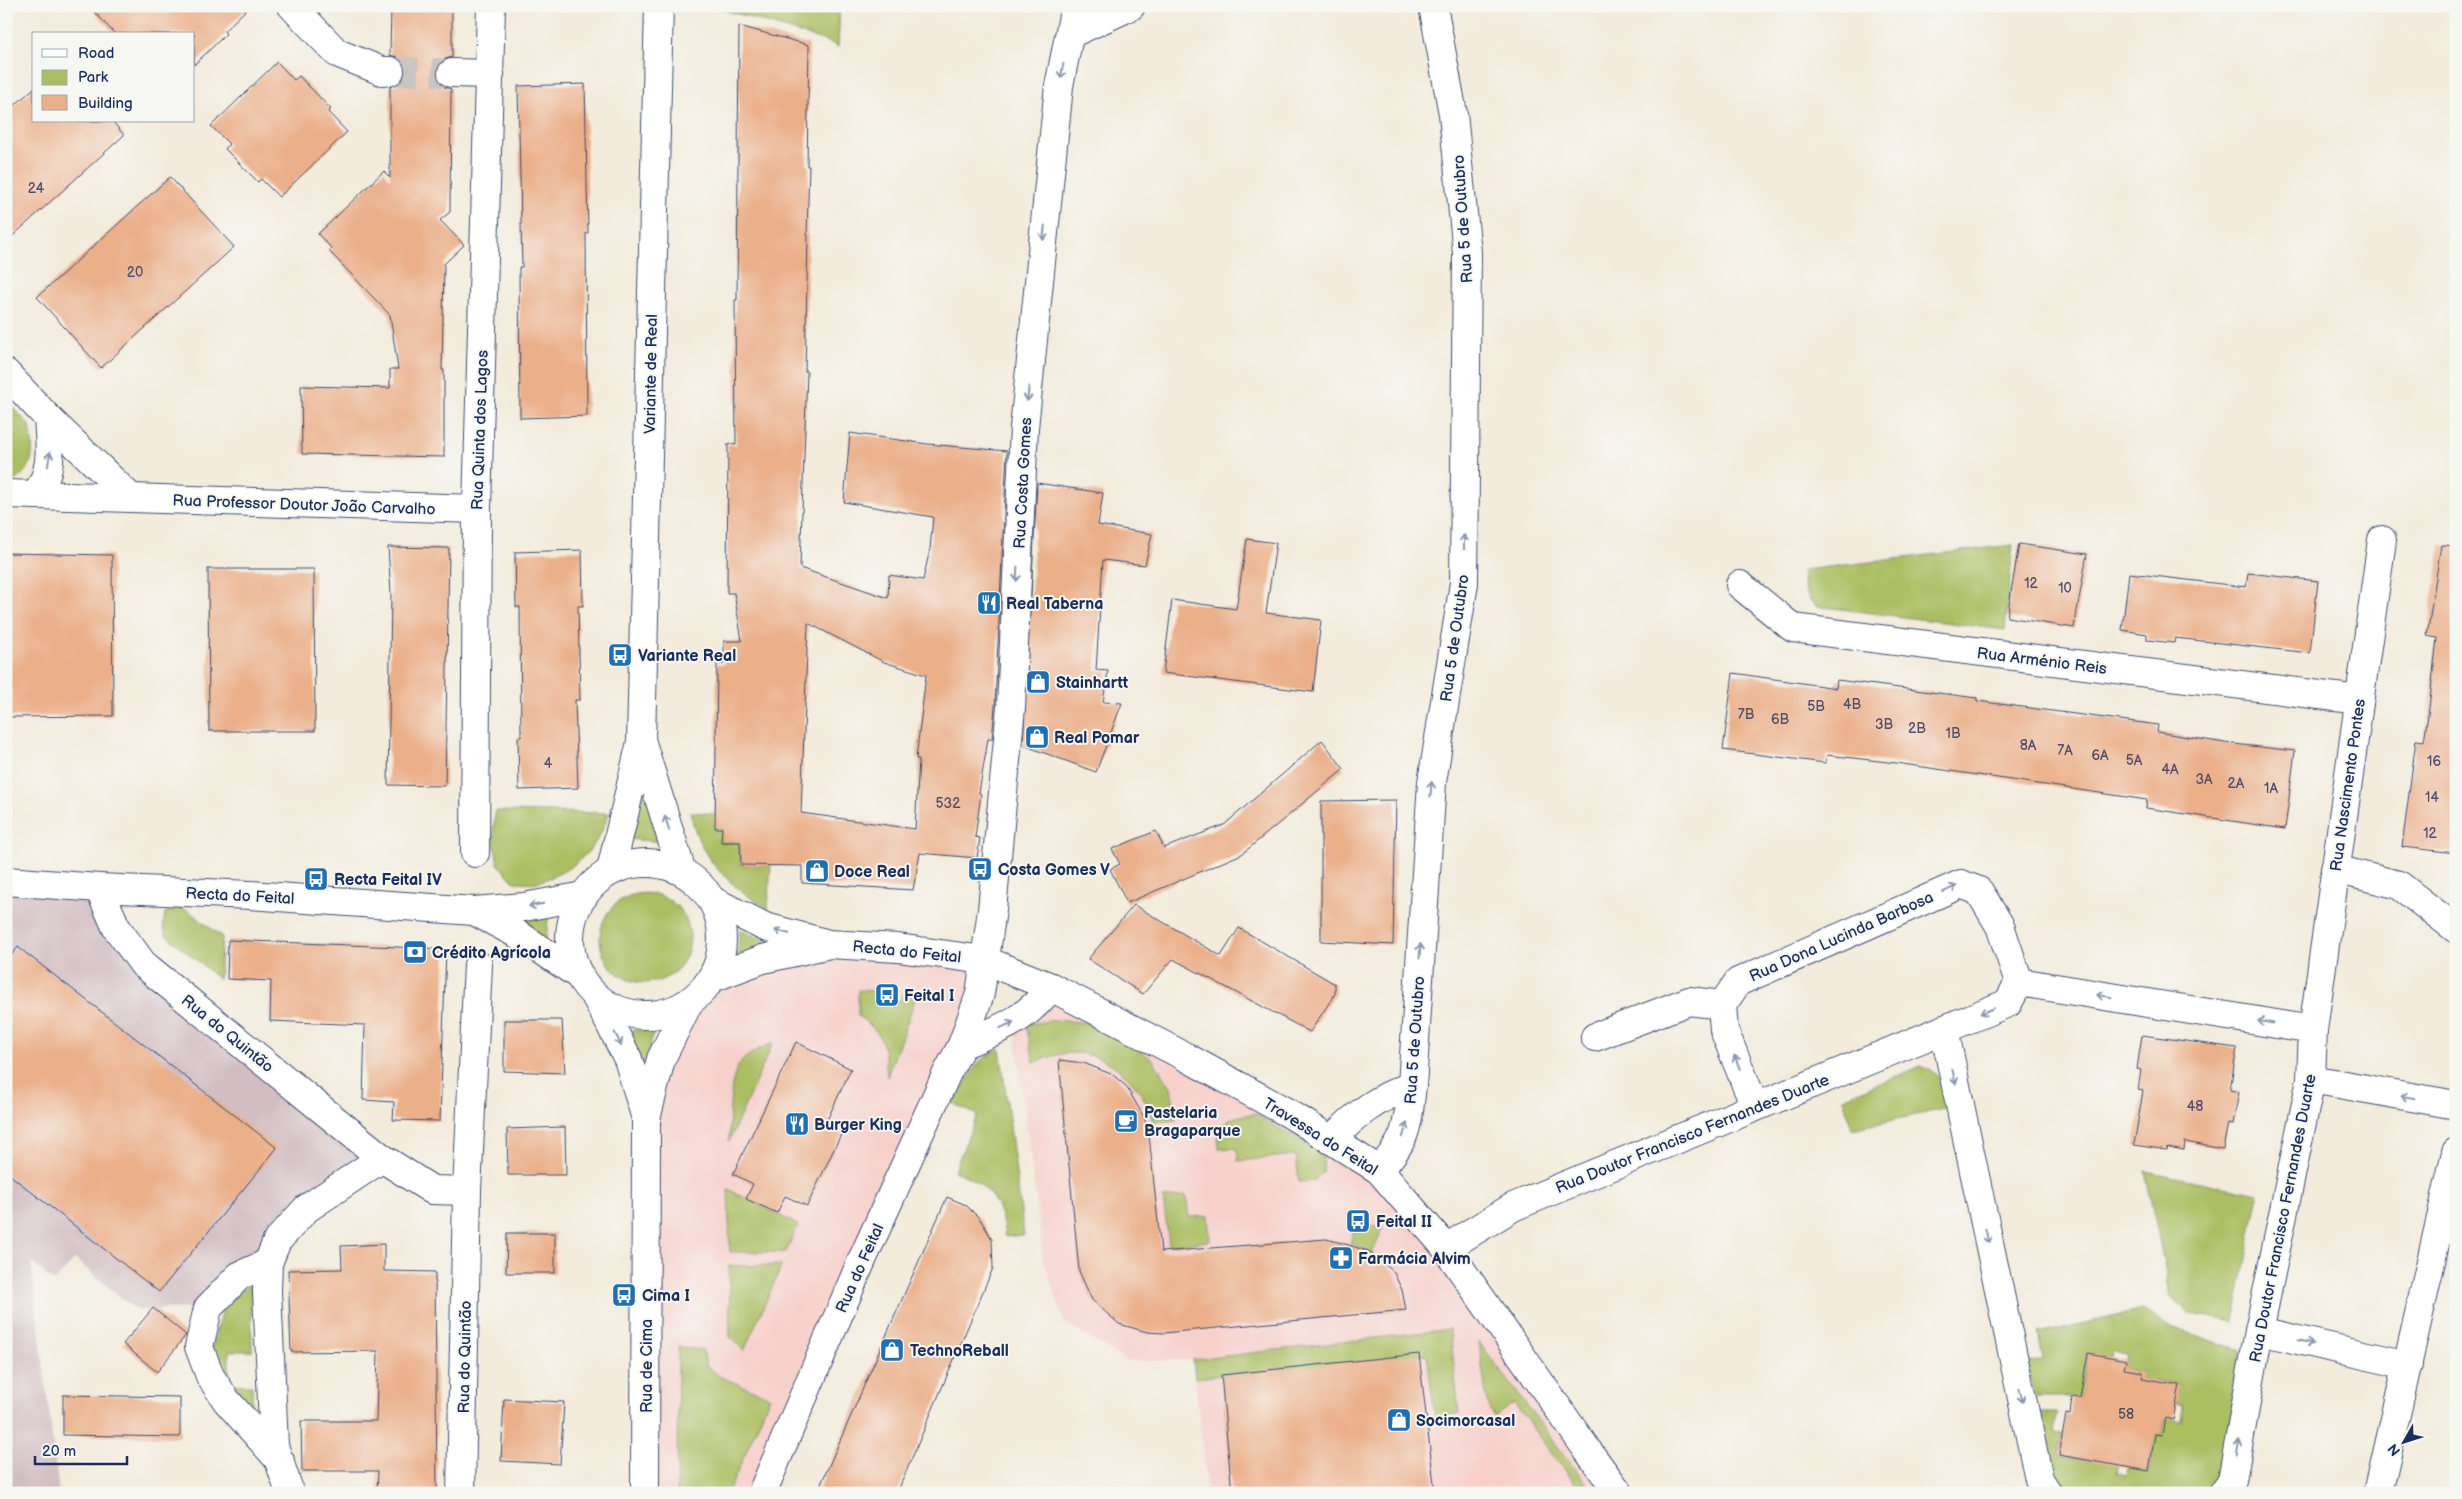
<svg xmlns="http://www.w3.org/2000/svg" width="2462" height="1499" viewBox="0 0 2462 1499" font-family="'Balsamiq Sans',sans-serif">
<rect width="100%" height="100%" fill="#f6f6f2"/>
<filter id="ink" filterUnits="userSpaceOnUse"><feTurbulence type="fractalNoise" baseFrequency=".02" numOctaves="2"/><feDisplacementMap in="SourceGraphic" scale="10" xChannelSelector="R" yChannelSelector="G"/><feConvolveMatrix kernelMatrix="1 2 1 2 8 2 1 2 1" color-interpolation-filters="sRGB"/></filter>
<filter id="wash" filterUnits="userSpaceOnUse"><feTurbulence type="fractalNoise" baseFrequency=".0096" numOctaves="4" result="noise"/><feDisplacementMap in="SourceGraphic" scale="20" xChannelSelector="R" yChannelSelector="G"/><feGaussianBlur stdDeviation="1.12" result="paint"/><feColorMatrix in="noise" values="0 0 0 0 0 0 0 0 0 0 0 0 0 0 0 0 0 1.4 0 .05"/><feComposite in="paint" operator="in"/></filter>
<g filter="url(#wash)">
<rect width="100%" height="100%" fill="#f3ebdb"/>
<!-- built -->
<g fill="#f7d0cb">
<path d="M829 944 984 960 762 1493H645L646 1119 688 1004 704 992 715 977Z"/>
<path d="M1051 987 1379 1170 1619 1493H1207L1193 1360 1127 1361 1065 1324 1043 1258 1014 1022Z"/>
</g>
<!-- industrial -->
<path fill="#d2bec2" d="M6 881 99 888 116 927 382 1158 208 1308 136 1310 75 1259 54 1282 31 1262 59 1493H6Z"/>
<!-- green -->
<g fill="#abbe62" stroke="#637660">
<path d="M712 6H840L838 47 829 42Z"/>
<path d="M6 401 30 425C33 450 37 463 16 480H6Z"/>
<path d="M2013 545 2005 630 1816 606C1804 596 1803 584 1803 570Z"/>
<path d="M643 790 660 842 628 839Z"/>
<path d="M495 811 609 813C598 848 577 869 541 881 534 884 522 882 514 882L498 864 493 838Z"/>
<path d="M690 812 716 814 722 828 721 842H740L741 865H771L768 909C742 893 715 873 701 845 696 835 693 823 690 812Z"/>
<circle cx="645" cy="938" r="45"/>
<path d="M174 906 190 912 222 937 219 979 166 935 163 925 165 913Z"/>
<path d="M549 909 546 942 505 916Z"/>
<path d="M740 930 776 945 737 957Z"/>
<path d="M858 990 873 991V1000L900 1001 903 992H918L887 1077C884 1045 886 1035 858 1016Z"/>
<path d="M1057 1020 1089 1023 1124 1039 1152 1059 1171 1087 1176 1120 1154 1122C1145 1087 1110 1051 1071 1053 1059 1053 1046 1059 1034 1062L1026 1024Z"/>
<path d="M630 1030H654L644 1071Z"/>
<path d="M773 1043 729 1141C730 1121 728 1079 740 1063 749 1053 761 1048 773 1043Z"/>
<path d="M1000 1048 1024 1235 1005 1237C1001 1201 987 1183 954 1171L977 1115 952 1103 980 1061Z"/>
<path d="M1921 1066C1946 1077 1947 1083 1944 1109L1852 1129 1843 1098Z"/>
<path d="M1256 1114 1314 1148 1323 1158V1173L1313 1181 1299 1182 1296 1155 1238 1161 1237 1148 1219 1149C1219 1145 1217 1137 1218 1133 1223 1117 1242 1115 1256 1114Z"/>
<path d="M2145 1171 2259 1194 2233 1322 2188 1313 2171 1298Z"/>
<path d="M728 1189 798 1225 786 1252H730Z"/>
<path d="M1186 1196 1189 1217 1208 1216 1210 1241 1169 1245 1163 1198Z"/>
<path d="M1357 1220 1383 1229 1372 1253 1350 1243Z"/>
<path d="M782 1265 744 1351 730 1337 729 1266Z"/>
<path d="M251 1283 252 1351H229V1384L252 1385 253 1413 223 1378 211 1350 223 1307Z"/>
<path d="M2143 1310 2171 1327 2242 1351 2223 1469 2205 1493H2061L2048 1481 2037 1413H2058L2055 1433 2062 1434 2059 1455 2084 1460 2119 1457 2116 1473 2126 1475 2128 1467 2149 1471 2153 1451 2144 1432 2162 1435 2165 1418 2181 1421 2183 1405 2176 1403 2180 1385 2155 1380 2140 1391 2143 1372 2124 1369 2127 1354 2111 1351 2110 1357 2088 1354 2082 1385 2091 1400 2072 1397H2036L2026 1364 2043 1359 2038 1334Z"/>
<path d="M1450 1329 1459 1413 1435 1417 1427 1354 1195 1378 1193 1360Z"/>
<path d="M1479 1342 1593 1493H1581L1514 1403 1494 1417 1487 1402Z"/>
<path d="M678 1347 703 1350 706 1365 719 1376 770 1397 728 1493H677Z"/>
</g>
<g id="blocks">
<!-- building -->
<g fill="#ebaf89" fill-rule="evenodd">
<path d="M89 6H250L224 31 226 34 194 65V34H115Z"/>
<path d="M391 6H452V57L445 59 439 64 436 72 439 81 444 87 451 89 450 212 440 220 464 245 444 264 442 370H444V457L302 454 301 386 390 388V369H398L390 315 329 251 332 249 318 234 384 171 390 178V87L398 84 404 78 406 71 403 63 397 57 390 55Z"/>
<path d="M739 26 809 45 807 166H809L807 235H808L805 371 807 372 800 568 888 598 889 575 923 580 930 549 933 517 844 502 850 433 927 444 1007 451 995 706 992 739H988L979 793 981 794 975 837 980 838 977 858 920 853 913 890 802 883V866L741 865 740 842H721L722 828H715L717 664H724V641H742L734 593H727L728 444 736 445 735 300H737ZM808 623 884 662 926 675 916 759H919L915 829 801 813Z"/>
<path d="M277 62 294 80 299 76 331 109 328 112 347 132 279 197 261 179 258 182 225 149 229 144 211 126Z"/>
<path d="M585 84 588 233H586L587 416 520 418 519 267H522L518 86Z"/>
<path d="M34 88V121H112L124 135 6 242V113Z"/>
<path d="M170 177 234 247 101 368 37 297Z"/>
<path d="M1037 483 1103 493 1098 525 1152 534 1145 565 1103 560 1096 670 1108 671 1103 702 1122 703 1096 772 1023 745Z"/>
<path d="M1247 539 1276 543 1266 613 1321 620 1313 692 1163 673 1172 600 1236 609Z"/>
<path d="M2019 544 2087 554 2074 628 2007 617Z"/>
<path d="M2441 545 2456 546V853L2402 847 2416 740 2424 741 2429 708 2437 638 2427 636Z"/>
<path d="M388 547 449 548 445 786 388 785 391 594Z"/>
<path d="M582 550 583 606H578L580 700H575L578 788 519 790 518 737H521L520 607H516L515 552Z"/>
<path d="M6 553 112 555 113 716 6 717Z"/>
<path d="M208 569H314L315 731H209Z"/>
<path d="M2129 573 2246 587 2248 573 2318 581 2310 653 2175 638 2174 643 2147 640V634L2122 630Z"/>
<path d="M1733 673 1836 688 1837 680 1977 698V701L2158 725 2157 732 2225 743 2295 751 2285 829 2146 808 2147 800 1896 763 1827 755 1825 763 1723 750Z"/>
<path d="M1322 740 1344 769 1242 854 1127 903 1110 869 1120 864 1112 849 1156 831 1164 848 1224 825Z"/>
<path d="M1396 800 1393 945 1321 941V801Z"/>
<path d="M1134 905 1221 956 1239 928 1335 984V994L1310 1032 1173 959 1143 994 1088 959Z"/>
<path d="M228 940 446 949 440 1121 393 1120 394 1102 363 1100 365 1025 270 1021 271 981 227 979Z"/>
<path d="M18 947 277 1148 159 1292 6 1172V962Z"/>
<path d="M504 1020H562L565 1073 504 1071Z"/>
<path d="M2142 1035 2237 1048 2230 1090 2239 1092 2233 1124 2228 1123 2223 1149 2185 1142 2184 1150 2168 1147 2167 1150 2134 1145 2143 1091 2138 1090 2141 1070 2137 1069Z"/>
<path d="M796 1042 851 1069 827 1120 844 1128 807 1206 785 1196 777 1213 746 1199 753 1184 733 1174Z"/>
<path d="M1059 1060 1084 1063 1113 1075 1126 1086 1144 1117 1149 1135 1161 1252 1326 1239 1342 1243 1368 1251 1393 1271 1402 1290 1406 1310 1164 1333 1147 1332 1119 1324 1092 1300 1079 1271Z"/>
<path d="M565 1127 566 1175H508L507 1129Z"/>
<path d="M947 1197 966 1205 980 1219 992 1239 993 1268 897 1493H817Z"/>
<path d="M507 1233H555V1273H506Z"/>
<path d="M384 1244V1271L435 1272 437 1493H377L378 1471H302L301 1421H376L378 1351 291 1352 288 1270 342 1269 341 1246Z"/>
<path d="M153 1308 186 1335 157 1372 123 1344Z"/>
<path d="M2088 1353 2126 1360 2124 1369 2143 1372 2142 1378 2180 1385 2173 1420 2165 1418 2162 1435 2155 1434 2149 1471 2059 1455 2066 1414 2070 1415 2072 1397 2080 1398Z"/>
<path d="M1419 1354 1435 1493H1232L1221 1375Z"/>
<path d="M63 1395 180 1397V1437L63 1435Z"/>
<path d="M504 1399 564 1402 560 1464 501 1461Z"/>
</g>
</g>
</g>
<g filter="url(#ink)">
<use href="#blocks" fill-opacity="0" stroke="#3b4b71" stroke-width="1"/>
<g fill="none" stroke-linecap="round" stroke-linejoin="round">
<!-- minor-tunnel -->
<path stroke="#c8c5c2" stroke-width="28" stroke-dasharray="28 14" stroke-linecap="butt" d="M390 71 452 73"/>
<defs>
<g id="minor">
<path d="M292 6 337 53 382 71H390"/>
<path d="M1070 34 1131 6"/>
<path d="M452 73 490 74"/>
<path d="M6 373 48 418 131 498"/>
<path d="M6 494 477 509"/>
<path d="M34 495C54 475 50 444 48 418"/>
<path d="M1740 585 1793 628 2359 700"/>
<path d="M475 853 477 509 491 6"/>
<path d="M2335 869 2399 885 2456 929"/>
<path d="M99 888 116 927 143 964 382 1158 432 1190 467 1191 478 965"/>
<path d="M2019 982 2313 1030"/>
<path d="M1944 1029 2039 1479 2048 1493"/>
<path d="M1595 1037 1689 1001 1722 1005"/>
<path d="M962 1045C1001 1028 1024 1022 1051 987"/>
<path d="M2311 1079 2456 1105"/>
<path d="M1755 1107 1724 1030 1722 1005 1738 982 1961 884 1979 891 2000 926 2019 982"/>
<path d="M1331 1140C1355 1115 1378 1097 1412 1086"/>
<path d="M1379 1170C1408 1139 1407 1127 1412 1086L1432 782 1464 583 1467 253 1453 114 1433 6"/>
<path d="M1446 1248 1513 1207 2008 1003 2019 982"/>
<path d="M268 1263 239 1276 208 1308 199 1347 210 1376 226 1400 280 1461"/>
<path d="M2259 1331 2408 1365"/>
<path d="M290 1493 274 1446 267 1291 268 1263 277 1241 306 1209 382 1158"/>
<path d="M461 1493 467 1191"/>
<path d="M762 1493 862 1260 947 1073 962 1045 980 994 992 910 1011 707 1024 428 1059 86 1075 6"/>
<path d="M2223 1493 2232 1480 2259 1331 2311 1079 2313 1030 2382 540"/>
<path d="M2378 1493 2456 1152"/>
</g>
<g id="tertiary">
<path d="M6 881 99 888 250 895 474 911 524 907 584 896"/>
<path d="M474 911 519 935 580 976"/>
</g>
<g id="primary">
<path d="M642 743 681 869"/>
<circle cx="646" cy="939" r="76"/>
<path d="M611 870 641 742 659 6"/>
<path d="M713 901 765 927 829 944 898 948 984 960 1051 987 1186 1057 1290 1114 1379 1170 1446 1248 1588 1451 1619 1493"/>
<path d="M715 977 763 959 825 945"/>
<path d="M596 997 628 1059 646 1119"/>
<path d="M645 1493 646 1119 661 1059 688 1004"/>
</g>
</defs>
<!-- minor casing -->
<use href="#minor" stroke="#3b4b71" stroke-width="30"/>
<!-- tertiary casing -->
<use href="#tertiary" stroke="#3b4b71" stroke-width="30"/>
<!-- primary casing -->
<use href="#primary" stroke="#3b4b71" stroke-width="30"/>
<!-- minor -->
<use href="#minor" stroke="#fff" stroke-width="28"/>
<!-- tertiary -->
<use href="#tertiary" stroke="#fff" stroke-width="28"/>
<!-- primary -->
<use href="#primary" stroke="#fff" stroke-width="28"/>
</g>
<!-- one-way arrows -->
<defs><path id="oneway-shaft" d="M-6 0H5M1.5-3L5.5 0L1.5 3" fill="none" stroke-width="1.6" stroke-linecap="round" stroke-linejoin="round" transform="scale(1.25)"/></defs>
<g stroke="#8d97ae">
<use href="#oneway-shaft" transform="translate(1062 71) rotate(101)"/>
<use href="#oneway-shaft" transform="translate(1044 233) rotate(96)"/>
<use href="#oneway-shaft" transform="translate(1028 394) rotate(96)"/>
<use href="#oneway-shaft" transform="translate(49 459) rotate(-81)"/>
<use href="#oneway-shaft" transform="translate(1464 542) rotate(-90)"/>
<use href="#oneway-shaft" transform="translate(1017 574) rotate(93)"/>
<use href="#oneway-shaft" transform="translate(1431 789) rotate(-85)"/>
<use href="#oneway-shaft" transform="translate(667 823) rotate(-107)"/>
<use href="#oneway-shaft" transform="translate(1950 889) rotate(-24)"/>
<use href="#oneway-shaft" transform="translate(536 905) rotate(170)"/>
<use href="#oneway-shaft" transform="translate(782 932) rotate(-166)"/>
<use href="#oneway-shaft" transform="translate(1420 951) rotate(-87)"/>
<use href="#oneway-shaft" transform="translate(2104 996) rotate(-171)"/>
<use href="#oneway-shaft" transform="translate(1987 1011) rotate(158)"/>
<use href="#oneway-shaft" transform="translate(2265 1022) rotate(-171)"/>
<use href="#oneway-shaft" transform="translate(1007 1025) rotate(-25)"/>
<use href="#oneway-shaft" transform="translate(618 1039) rotate(63)"/>
<use href="#oneway-shaft" transform="translate(1737 1062) rotate(-112)"/>
<use href="#oneway-shaft" transform="translate(1954 1077) rotate(78)"/>
<use href="#oneway-shaft" transform="translate(2408 1097) rotate(-170)"/>
<use href="#oneway-shaft" transform="translate(1405 1130) rotate(-73)"/>
<use href="#oneway-shaft" transform="translate(1987 1236) rotate(78)"/>
<use href="#oneway-shaft" transform="translate(2306 1342) rotate(13)"/>
<use href="#oneway-shaft" transform="translate(2021 1395) rotate(78)"/>
<use href="#oneway-shaft" transform="translate(2238 1447) rotate(-80)"/>
</g>
</g>
<!-- icons -->
<defs>
<symbol id="restaurant-square" viewBox="-11 -11 22 22"><rect x="-9" y="-9" width="18" height="18" rx="4" fill="#1f6fb2" stroke="#f6f6f2"/><path d="M-5-6h1v4h1v-4h1v4h1v-4h1v5L-1.5 .5V6h-2V.5L-5-1ZM5-6V6H3V1.5H1.5Q1.5-4 5-6Z" fill="#fff"/></symbol>
<symbol id="bus-square" viewBox="-11 -11 22 22"><rect x="-9" y="-9" width="18" height="18" rx="4" fill="#1f6fb2" stroke="#f6f6f2"/><path d="M-5-6H5V4H4V6H2V4H-2V6H-4V4H-5ZM-3.5-4V0h7V-4ZM-3.5 1.2v1.5H-2V1.2ZM2 1.2v1.5H3.5V1.2Z" fill="#fff"/></symbol>
<symbol id="shop-square" viewBox="-11 -11 22 22"><rect x="-9" y="-9" width="18" height="18" rx="4" fill="#1f6fb2" stroke="#f6f6f2"/><path d="M-5-2.5h2.3a2.7 3.5 0 0 1 5.4 0H5L5.5 6h-11ZM-1.5-2.5h3a1.5 2.3 0 0 0-3 0Z" fill="#fff"/></symbol>
<symbol id="bank-square" viewBox="-11 -11 22 22"><rect x="-9" y="-9" width="18" height="18" rx="4" fill="#1f6fb2" stroke="#f6f6f2"/><path d="M-6-4H6V4H-6ZM0-2.3a2.3 2.3 0 1 0 0 4.6a2.3 2.3 0 1 0 0-4.6Z" fill="#fff"/></symbol>
<symbol id="cafe-square" viewBox="-11 -11 22 22"><rect x="-9" y="-9" width="18" height="18" rx="4" fill="#1f6fb2" stroke="#f6f6f2"/><path d="M-5.5-4.5H6V0H3Q3 3.5 0 3.5H-2.5Q-5.5 3.5-5.5 0ZM3-3.2v2h1.7v-2ZM-6 4.5H4V6H-6Z" fill="#fff"/></symbol>
<symbol id="pharmacy-square" viewBox="-11 -11 22 22"><rect x="-9" y="-9" width="18" height="18" rx="4" fill="#1f6fb2" stroke="#f6f6f2"/><path d="M-2-6h4v4h4v4h-4v4h-4v-4h-4v-4h4Z" fill="#fff"/></symbol>
</defs>
<g fill-rule="evenodd">
<use href="#restaurant-square" x="975" y="589" width="28" height="28"/>
<use href="#bus-square" x="606" y="641" width="28" height="28"/>
<use href="#shop-square" x="1024" y="668" width="28" height="28"/>
<use href="#shop-square" x="1023" y="723" width="28" height="28"/>
<use href="#bus-square" x="966" y="855" width="28" height="28"/>
<use href="#shop-square" x="803" y="857" width="28" height="28"/>
<use href="#bus-square" x="302" y="865" width="28" height="28"/>
<use href="#bank-square" x="401" y="938" width="28" height="28"/>
<use href="#bus-square" x="873" y="981" width="28" height="28"/>
<use href="#cafe-square" x="1112" y="1107" width="28" height="28"/>
<use href="#restaurant-square" x="783" y="1110" width="28" height="28"/>
<use href="#bus-square" x="1344" y="1207" width="28" height="28"/>
<use href="#pharmacy-square" x="1327" y="1244" width="28" height="28"/>
<use href="#bus-square" x="610" y="1281" width="28" height="28"/>
<use href="#shop-square" x="878" y="1336" width="28" height="28"/>
<use href="#shop-square" x="1385" y="1406" width="28" height="28"/>
</g>
<g text-anchor="middle" stroke-width="4" stroke-linejoin="round" paint-order="stroke">
<!-- number labels -->
<g font-size="14" fill="#4f4f69">
<text x="36" y="193">24</text>
<text x="135" y="277">20</text>
<text x="2031" y="588">12</text>
<text x="2065" y="593">10</text>
<text x="1852" y="709">4B</text>
<text x="1816" y="711">5B</text>
<text x="1746" y="719">7B</text>
<text x="1780" y="724">6B</text>
<text x="1884" y="729">3B</text>
<text x="1917" y="733">2B</text>
<text x="1953" y="738">1B</text>
<text x="2028" y="750">8A</text>
<text x="2065" y="755">7A</text>
<text x="2100" y="760">6A</text>
<text x="2134" y="765">5A</text>
<text x="2434" y="766">16</text>
<text x="548" y="768">4</text>
<text x="2170" y="774">4A</text>
<text x="2204" y="784">3A</text>
<text x="2236" y="788">2A</text>
<text x="2271" y="793">1A</text>
<text x="2432" y="802">14</text>
<text x="948" y="808">532</text>
<text x="2430" y="838">12</text>
<text x="2195" y="1111">48</text>
<text x="2126" y="1419">58</text>
</g>
<!-- street labels -->
<g font-size="16" fill="#1b2f5e" stroke="#f6f6f2">
<text transform="translate(1462 219) rotate(-94)" y="6">Rua 5 de Outubro</text>
<text transform="translate(650 374) rotate(-89)" y="6">Variante de Real</text>
<text transform="translate(479 430) rotate(-88)" y="6">Rua Quinta dos Lagos</text>
<text transform="translate(1022 483) rotate(-87)" y="6">Rua Costa Gomes</text>
<text transform="translate(304 504) rotate(2)" y="6">Rua Professor Doutor João Carvalho</text>
<text transform="translate(1454 638) rotate(-82)" y="6">Rua 5 de Outubro</text>
<text transform="translate(2042 660) rotate(7)" y="6">Rua Arménio Reis</text>
<text transform="translate(2347 785) rotate(-82)" y="6">Rua Nascimento Pontes</text>
<text transform="translate(240 895) rotate(3)" y="6">Recta do Feital</text>
<text transform="translate(1841 936) rotate(-24)" y="6">Rua Dona Lucinda Barbosa</text>
<text transform="translate(907 951) rotate(6)" y="6">Recta do Feital</text>
<text transform="translate(228 1033) rotate(39)" y="6">Rua do Quintão</text>
<text transform="translate(1414 1040) rotate(-86)" y="6">Rua 5 de Outubro</text>
<text transform="translate(1692 1133) rotate(-22)" y="6">Rua Doutor Francisco Fernandes Duarte</text>
<text transform="translate(1321 1136) rotate(32)" y="6">Travessa do Feital</text>
<text transform="translate(2282 1218) rotate(-79)" y="6">Rua Doutor Francisco Fernandes Duarte</text>
<text transform="translate(859 1268) rotate(-66)" y="6">Rua do Feital</text>
<text transform="translate(464 1357) rotate(-89)" y="6">Rua do Quintão</text>
<text transform="translate(646 1366) rotate(-90)" y="6">Rua de Cima</text>
</g>
<!-- poi labels -->
<g font-size="16" font-weight="bold" fill="#1b2f5e" stroke="#f6f6f2" text-anchor="start">
<text x="1006" y="609">Real Taberna</text>
<text x="638" y="661">Variante Real</text>
<text x="1056" y="688">Stainhartt</text>
<text x="1054" y="743">Real Pomar</text>
<text x="998" y="875">Costa Gomes V</text>
<text x="834" y="877">Doce Real</text>
<text x="334" y="885">Recta Feital IV</text>
<text x="432" y="958">Crédito Agrícola</text>
<text x="904" y="1001">Feital I</text>
<text x="1144" y="1118">Pastelaria<tspan x="1144" dy="18">Bragaparque</tspan></text>
<text x="814" y="1130">Burger King</text>
<text x="1376" y="1227">Feital II</text>
<text x="1358" y="1264">Farmácia Alvim</text>
<text x="642" y="1301">Cima I</text>
<text x="910" y="1356">TechnoReball</text>
<text x="1416" y="1426">Socimorcasal</text>
</g>
</g>
<!-- margin -->
<rect width="2462" height="1499" fill="none" stroke="#f6f6f2" stroke-width="25"/>
<!-- legend -->
<rect x="32" y="32" width="162" height="90" fill="#f6f6f2" stroke="#9ea6b7"/>
<rect x="42" y="49" width="25" height="8" fill="#ffffff" stroke="#9ea6b7"/>
<text x="78" y="58" font-size="15" fill="#1b2f5e">Road</text>
<rect x="42" y="70" width="25" height="15" fill="#abbe62" stroke="#9ea6b7"/>
<text x="78" y="82" font-size="15" fill="#1b2f5e">Park</text>
<rect x="42" y="95" width="25" height="15" fill="#ebaf89" stroke="#9ea6b7"/>
<text x="78" y="108" font-size="15" fill="#1b2f5e">Building</text>
<!-- north arrow -->
<g transform="translate(2404 1442) rotate(231)" stroke="#f6f6f2" stroke-width="4" paint-order="stroke">
<path d="M0-4L9 19L0 12L-9 19Z" fill="#1b2f5e"/>
<text y="-8" font-size="14" font-weight="bold" text-anchor="middle" fill="#1b2f5e">N</text>
</g>
<!-- scale -->
<path d="M35 1456v8h92v-8" fill="none" stroke="#1b2f5e" stroke-width="2.5"/>
<text x="42" y="1456" font-size="15" fill="#1b2f5e" stroke="#f6f6f2" stroke-width="4" paint-order="stroke">20 m</text>
</svg>
